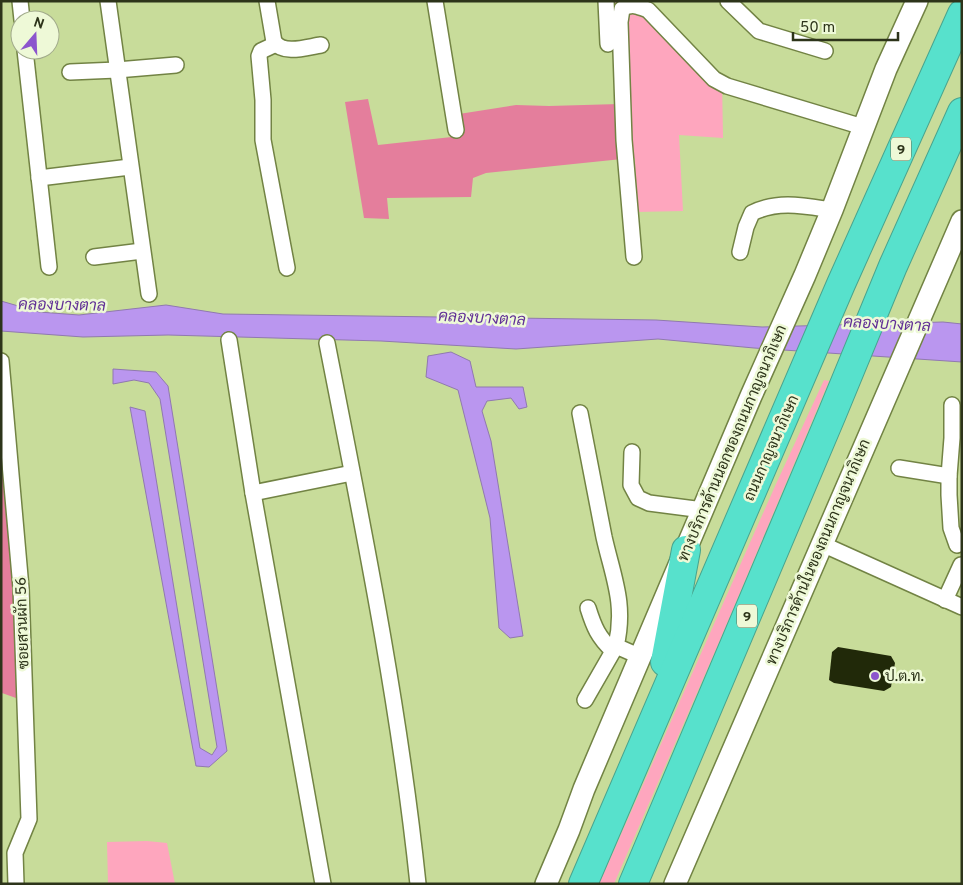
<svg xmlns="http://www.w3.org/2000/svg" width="963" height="885" viewBox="0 0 963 885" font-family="Overpass,Sarabun,sans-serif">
<rect width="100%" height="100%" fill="#c8dc9a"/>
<!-- green -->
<g fill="#fea6be">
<path d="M613 1H649L722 79 723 138 679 135 683 211 636 212 635 158 622 159Z"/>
<path d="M824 380 829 381 720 640 614 884H599L776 484Z"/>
<path d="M147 841 167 843 175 884H108L107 842Z"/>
</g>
<!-- forest -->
<g fill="#e47e9c">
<path d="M368 99 378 145 461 136 459 114 516 105 549 106 619 104 622 159 486 173 473 178 471 197 387 198 389 219 364 218 345 102Z"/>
<path d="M1 455 17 592 16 698 2 693Z"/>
</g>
<!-- water -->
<g fill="#ba96ef" stroke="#9079af">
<path d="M1 301 39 312 79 315 166 305 223 314 656 320 762 327 943 322 962 324V362L754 348 658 339 516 349 381 341 168 335 83 337 1 331Z"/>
<path d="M451 352 470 361 476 387H523L527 407 519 409 511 398 487 401 482 411 491 441 523 636 510 638 499 628 490 518 458 390 426 377 428 356Z"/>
<path d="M113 369 156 372 168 386 227 751 209 767 196 766 130 407 145 411 200 748 212 755 217 747 160 399 149 383 134 380 113 384Z"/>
</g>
<!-- building -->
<path fill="#212909" d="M838 647 891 656 895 663 891 687 884 691 834 683 829 680 832 652Z"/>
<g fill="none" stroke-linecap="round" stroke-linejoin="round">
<defs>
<g id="street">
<path d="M20 1 22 20"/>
<path d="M108 1 149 294"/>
<path d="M267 1 274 42C284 55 307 47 321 45"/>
<path d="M435 1 456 130"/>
<path d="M606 1 608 44"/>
<path d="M728 1 759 31 825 51"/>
<path d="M276 44 261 51 259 56 263 100V140L287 268"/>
<path d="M25 50 49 267"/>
<path d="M70 72 117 70 176 65"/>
<path d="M39 178 130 167"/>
<path d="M740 252 746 227 752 213C778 200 805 206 832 210"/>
<path d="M94 257 142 251"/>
<path d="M634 257 624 140 620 22 622 9C632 3 638 6 648 10L714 79 727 86 863 127"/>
<path d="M229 340 253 493 323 884"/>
<path d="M327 343C362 522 399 702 418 884"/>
<path d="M1 361 21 588 29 819 15 853 16 884"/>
<path d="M952 405V438L949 476V495L951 528 957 545"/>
<path d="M580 413C588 454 596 496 604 537 613 577 626 604 616 646L641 657"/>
<path d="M632 452 631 485 638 498 649 503 703 510"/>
<path d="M899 468 949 476"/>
<path d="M253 493 352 473"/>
<path d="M822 544 962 607"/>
<path d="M945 600 961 565"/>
<path d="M588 608C594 627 598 637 613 651"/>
<path d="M585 700 616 646"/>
</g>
<g id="secondary">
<path d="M546 884 569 830 584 789 751 396 805 275 832 210 886 69 917 1"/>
<path d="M675 884 962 221"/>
</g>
<g id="highway">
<path d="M665 662 686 550"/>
<path d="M583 884 841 284 962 14"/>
<path d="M633 884 832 414 893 266 962 112"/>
</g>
</defs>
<!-- street casing -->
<use href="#street" stroke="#728344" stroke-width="18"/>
<!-- secondary casing -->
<use href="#secondary" stroke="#728344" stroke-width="24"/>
<!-- highway casing -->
<use href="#highway" stroke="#48a48e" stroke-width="30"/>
<!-- street -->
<use href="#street" stroke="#fff" stroke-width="15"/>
<!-- secondary -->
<use href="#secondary" stroke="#fff" stroke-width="21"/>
<!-- highway -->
<use href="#highway" stroke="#57e1cc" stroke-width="28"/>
</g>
<!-- markers -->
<circle fill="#8c55cd" stroke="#eef9d7" stroke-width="2" cx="875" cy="676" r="5"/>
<g text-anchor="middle" stroke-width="5" stroke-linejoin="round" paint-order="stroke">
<!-- shield labels -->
<g fill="#eef9d7" stroke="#676f53" stroke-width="1">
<rect x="891" y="137.5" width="20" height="23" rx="4"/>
<rect x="737" y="604.5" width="20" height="23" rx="4"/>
</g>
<g font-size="14" font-weight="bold" fill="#2d341a">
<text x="901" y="154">9</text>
<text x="747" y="621">9</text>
</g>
<!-- street labels -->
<g font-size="15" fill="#2d341a" stroke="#eef9d7">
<text transform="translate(732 443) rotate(-67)" y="5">ทางบริการด้านนอกของถนนกาญจนาภิเษก</text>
<text transform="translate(771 448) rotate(-66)" y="5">ถนนกาญจนาภิเษก</text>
<text transform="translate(818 552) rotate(-67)" y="5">ทางบริการด้านในของถนนกาญจนาภิเษก</text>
<text transform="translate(22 623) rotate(-92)" y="5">ซอยสวนผัก 56</text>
</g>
<!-- poi labels -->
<g font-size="15" fill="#2d341a" stroke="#eef9d7" text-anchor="start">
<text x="885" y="681">ป.ต.ท.</text>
</g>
<!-- water labels -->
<g font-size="16" font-style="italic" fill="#613096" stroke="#eef9d7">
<text transform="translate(62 304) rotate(1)" y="6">คลองบางตาล</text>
<text transform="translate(482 317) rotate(3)" y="6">คลองบางตาล</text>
<text transform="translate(887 323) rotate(3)" y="6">คลองบางตาล</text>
</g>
</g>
<!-- border -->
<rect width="963" height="885" fill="none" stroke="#2d341a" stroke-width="5"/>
<!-- north arrow -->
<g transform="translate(35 35) rotate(19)"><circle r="24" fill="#eef9d7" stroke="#a1aa8b"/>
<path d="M0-4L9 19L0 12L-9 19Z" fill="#8c55cd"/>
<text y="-8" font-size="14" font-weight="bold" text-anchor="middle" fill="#2d341a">N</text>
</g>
<!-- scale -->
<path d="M793 32v8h105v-8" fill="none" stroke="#2d341a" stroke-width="2.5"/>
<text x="800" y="32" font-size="15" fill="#2d341a" stroke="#eef9d7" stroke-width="4" paint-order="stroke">50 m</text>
</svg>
